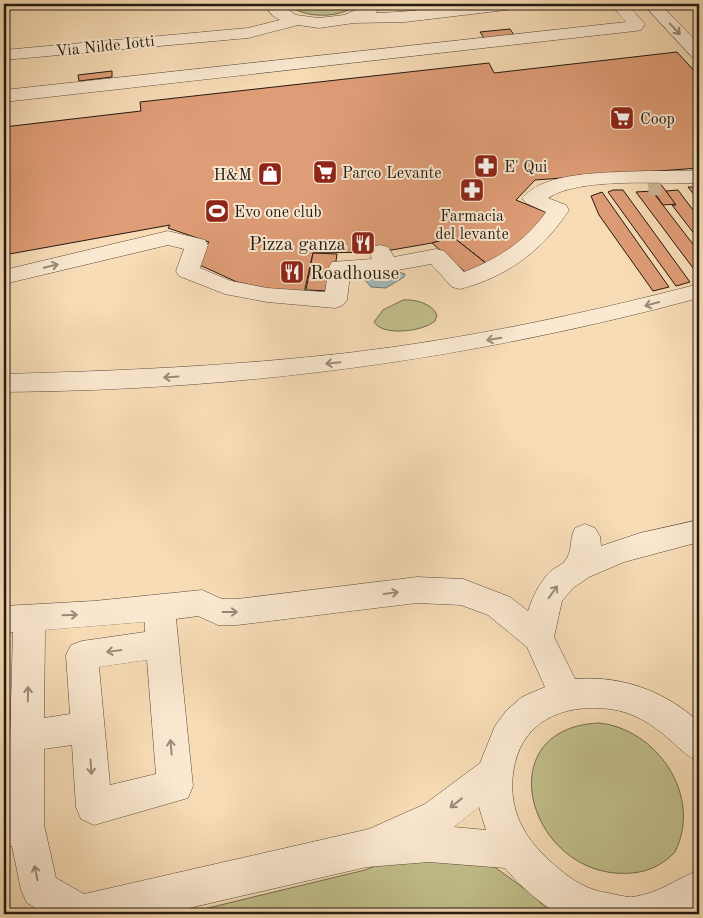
<svg xmlns="http://www.w3.org/2000/svg" width="703" height="918" viewBox="0 0 703 918" font-family="'Old Standard TT',serif">
<rect width="100%" height="100%" fill="#f7dcb6"/>
<filter id="stains"><feTurbulence type="fractalNoise" baseFrequency=".004" numOctaves="4"/><feColorMatrix values="0 0 0 0 .2 0 0 0 0 .09 0 0 0 0 .02 0 0 0 .5 -.17"/></filter>
<radialGradient id="worn" r=".72"><stop offset=".6" stop-color="#630" stop-opacity="0"/><stop offset="1" stop-color="#630" stop-opacity=".3"/></radialGradient>
<!-- green -->
<g fill="#c1bf8b" stroke="#726c4e">
<path d="M288 4H357C341 19 303 19 288 4Z"/>
<path d="M403 300C414 299 432 303 437 315L435 321C424 331 383 337 374 322L383 310Z"/>
<path d="M599 723C657 729 703 796 675 852 664 864 648 872 632 873 530 882 484 728 599 723Z"/>
<path d="M474 852 529 892 553 914H183L365 870 383 863Z"/>
</g>
<!-- water -->
<path fill="#a3b8ba" stroke="#707876" d="M399 272 405 274 404 277 386 288 371 287 364 279 376 273Z"/>
<!-- building -->
<g fill="#df9d77" stroke="#231911">
<path d="M510 29 514 35 484 38 480 32Z"/>
<path d="M677 52 699 76V168L535 180 516 200 550 214 491 267 453 237 432 243 380 252 313 253 304 293 273 290 237 282 193 262 209 242 168 228 170 225 4 255V127L141 111 140 102 489 63 494 73Z"/>
<path d="M112 71V77L79 81 78 75Z"/>
<path d="M651 172 666 191 676 204 663 205 644 177Z"/>
<path d="M688 187H699V201Z"/>
<path d="M613 190H623L690 282 676 286 608 192Z"/>
<path d="M678 190 699 218V240L672 205H676L666 191Z"/>
<path d="M652 191 699 252V276L636 192Z"/>
<path d="M602 192 669 287 653 291 599 215 591 196Z"/>
<path d="M453 237 487 264 465 272 432 243Z"/>
<path d="M313 253 337 254 332 291 306 290Z"/>
</g>
<g fill="none" stroke-linecap="round" stroke-linejoin="round">
<!-- minor-tunnel -->
<path stroke="#cdb595" stroke-width="22" stroke-dasharray="22 11" stroke-linecap="butt" d="M648 185 661 184"/>
<defs>
<g id="minor">
<path d="M263 4H280L296 15 319 18 344 15 370 4 376 6 378 9 376 13C425 12 473 1 522 4L514 9 405 22 354 23 319 28 298 25 248 38 4 60V50L248 28 280 20 273 16Z"/>
<path d="M610 4H627L645 24 641 30 635 31 4 102V90L626 22Z"/>
<path d="M643 4H660L699 44V59L693 58Z"/>
<path d="M644 171H699V183C661 184 579 177 548 198L566 205 569 210C543 250 507 277 460 289L452 287 431 264 387 272 350 274 347 300 343 305 335 308 267 302 225 294 179 276 176 271 184 249 168 245 4 284V270L168 231 205 240 208 245 200 268 231 281 267 288 325 292 329 267 332 262 372 259 369 252 372 247 380 245 388 247 394 257 436 249 444 251 464 272C497 259 525 242 546 212L526 203 522 199C543 170 612 173 644 171Z"/>
<path d="M699 284V298C468 360 244 390 4 392V374C119 371 233 366 347 353 466 339 583 314 699 284Z"/>
<path d="M699 520V542L624 562 589 577 573 588 562 601 554 637 575 679C621 675 665 691 699 722V761C686 757 680 748 669 739 652 724 633 712 610 709 562 703 519 722 513 774 511 790 513 807 520 822 528 840 543 856 558 868 573 881 588 890 608 893 613 894 630 898 633 897 662 892 674 880 699 870V912L695 914H559C537 901 521 887 505 868L429 862 367 867 163 914H45L27 903 21 890 12 846 4 847V811L8 810 13 632H4V606L94 601 202 590 222 599H237L417 577 463 579 510 597 528 611C533 596 540 581 552 570 556 567 562 565 565 561 573 551 569 539 575 528L585 524 595 528 600 536 601 546 640 533ZM417 603 461 605 488 615 527 647 545 687 522 697 507 710 495 726 480 763 425 804 369 829 84 894 56 878 44 825V749L72 745 76 807 81 819 94 825 188 798 193 786 176 619 198 616 218 625H237ZM145 622V632L82 641 71 645 66 655 70 714 44 718 45 630ZM147 660 156 774 110 785 99 667ZM479 807 486 830 454 827Z"/>
</g>
</defs>
<!-- minor casing -->
<use href="#minor" stroke="#584a3a" stroke-width="1"/>
<!-- minor -->
<use href="#minor" fill="#fae8d0" fill-rule="evenodd"/>
</g>
<!-- one-way arrows -->
<defs><path id="oneway-shaft" d="M-6 0H5M1.5-3L5.5 0L1.5 3" fill="none" stroke-width="1.6" stroke-linecap="round" stroke-linejoin="round" transform="scale(1.25)"/></defs>
<g stroke="#998b7a">
<use href="#oneway-shaft" transform="translate(675 29) rotate(46)"/>
<use href="#oneway-shaft" transform="translate(51 266) rotate(-13)"/>
<use href="#oneway-shaft" transform="translate(652 304) rotate(165)"/>
<use href="#oneway-shaft" transform="translate(494 339) rotate(170)"/>
<use href="#oneway-shaft" transform="translate(333 363) rotate(174)"/>
<use href="#oneway-shaft" transform="translate(171 377) rotate(176)"/>
<use href="#oneway-shaft" transform="translate(553 592) rotate(-55)"/>
<use href="#oneway-shaft" transform="translate(391 593) rotate(-8)"/>
<use href="#oneway-shaft" transform="translate(230 612)"/>
<use href="#oneway-shaft" transform="translate(70 615) rotate(-2)"/>
<use href="#oneway-shaft" transform="translate(114 651) rotate(172)"/>
<use href="#oneway-shaft" transform="translate(28 694) rotate(-89)"/>
<use href="#oneway-shaft" transform="translate(171 747) rotate(-95)"/>
<use href="#oneway-shaft" transform="translate(91 767) rotate(86)"/>
<use href="#oneway-shaft" transform="translate(456 803) rotate(142)"/>
<use href="#oneway-shaft" transform="translate(36 873) rotate(-102)"/>
</g>
<!-- icons -->
<defs>
<symbol id="supermarket-square" viewBox="-11 -11 22 22"><rect x="-9" y="-9" width="18" height="18" rx="4" fill="#8f2418" stroke="#fae8d0"/><path d="M-6-5.5h2.5l.6 2H6L4.5 2H-2.5L-4.4-4H-6ZM-1.5 3.2a1.3 1.3 0 1 0 .1 0ZM3 3.2a1.3 1.3 0 1 0 .1 0Z" fill="#fff"/></symbol>
<symbol id="pharmacy-square" viewBox="-11 -11 22 22"><rect x="-9" y="-9" width="18" height="18" rx="4" fill="#8f2418" stroke="#fae8d0"/><path d="M-2-6h4v4h4v4h-4v4h-4v-4h-4v-4h4Z" fill="#fff"/></symbol>
<symbol id="shop-square" viewBox="-11 -11 22 22"><rect x="-9" y="-9" width="18" height="18" rx="4" fill="#8f2418" stroke="#fae8d0"/><path d="M-5-2.5h2.3a2.7 3.5 0 0 1 5.4 0H5L5.5 6h-11ZM-1.5-2.5h3a1.5 2.3 0 0 0-3 0Z" fill="#fff"/></symbol>
<symbol id="stadium-square" viewBox="-11 -11 22 22"><rect x="-9" y="-9" width="18" height="18" rx="4" fill="#8f2418" stroke="#fae8d0"/><path d="M0-5a6.5 5 0 1 0 0 10a6.5 5 0 1 0 0-10ZM-3.5-1.8h7v3.6h-7Z" fill="#fff"/></symbol>
<symbol id="restaurant-square" viewBox="-11 -11 22 22"><rect x="-9" y="-9" width="18" height="18" rx="4" fill="#8f2418" stroke="#fae8d0"/><path d="M-5-6h1v4h1v-4h1v4h1v-4h1v5L-1.5 .5V6h-2V.5L-5-1ZM5-6V6H3V1.5H1.5Q1.5-4 5-6Z" fill="#fff"/></symbol>
</defs>
<g fill-rule="evenodd">
<use href="#supermarket-square" x="608" y="104" width="28" height="28"/>
<use href="#pharmacy-square" x="472" y="152" width="28" height="28"/>
<use href="#supermarket-square" x="311" y="158" width="28" height="28"/>
<use href="#shop-square" x="256" y="160" width="28" height="28"/>
<use href="#pharmacy-square" x="458" y="176" width="28" height="28"/>
<use href="#stadium-square" x="203" y="197" width="28" height="28"/>
<use href="#restaurant-square" x="349" y="229" width="28" height="28"/>
<use href="#restaurant-square" x="278" y="258" width="28" height="28"/>
</g>
<g text-anchor="middle" stroke-width="4" stroke-linejoin="round" paint-order="stroke">
<!-- far-street labels -->
<g font-size="16" fill="#231911" stroke="#fae8d0">
<text transform="translate(105 45) rotate(-6)" y="6">Via Nilde Iotti</text>
</g>
<!-- far-poi labels -->
<g font-size="16" fill="#231911" stroke="#fae8d0" text-anchor="start">
<text x="640" y="124">Coop</text>
<text x="504" y="172">E' Qui</text>
<text x="342" y="178">Parco Levante</text>
<text x="252" y="180" text-anchor="end">H&amp;M</text>
<text x="234" y="217">Evo one club</text>
<text x="472" y="221" text-anchor="middle">Farmacia<tspan x="472" dy="18">del levante</tspan></text>
</g>
<!-- poi labels -->
<g font-size="19" fill="#231911" stroke="#fae8d0" text-anchor="end">
<text x="346" y="250">Pizza ganza</text>
<text x="310" y="279" text-anchor="start">Roadhouse</text>
</g>
</g>
<!-- margin -->
<rect width="703" height="918" fill="none" stroke="#f7dcb6" stroke-width="20"/>
<rect x="5" y="5" width="693" height="908" fill="none" stroke="#231911" stroke-width="2.5"/>
<rect x="10" y="10" width="683" height="898" fill="none" stroke="#231911"/>
<rect width="100%" height="100%" filter="url(#stains)"/>
<rect width="100%" height="100%" fill="url(#worn)"/>
</svg>
